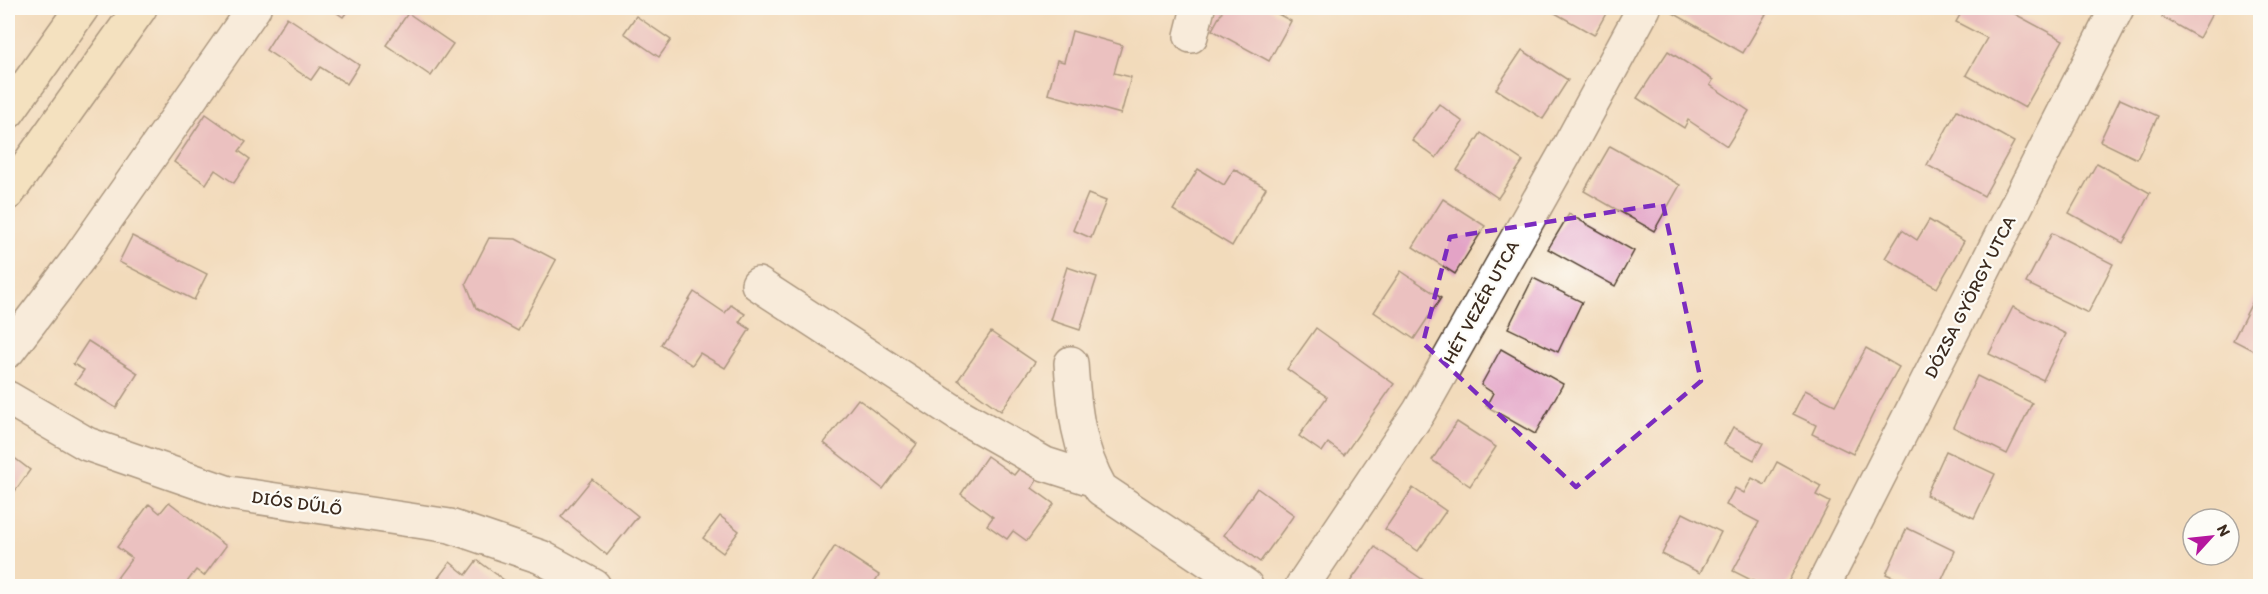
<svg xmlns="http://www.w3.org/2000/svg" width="2268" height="594" viewBox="0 0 2268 594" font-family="Itim,sans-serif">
<rect width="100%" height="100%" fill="#fdfcf7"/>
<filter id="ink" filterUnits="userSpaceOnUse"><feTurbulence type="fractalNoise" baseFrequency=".0167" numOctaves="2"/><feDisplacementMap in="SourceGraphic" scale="12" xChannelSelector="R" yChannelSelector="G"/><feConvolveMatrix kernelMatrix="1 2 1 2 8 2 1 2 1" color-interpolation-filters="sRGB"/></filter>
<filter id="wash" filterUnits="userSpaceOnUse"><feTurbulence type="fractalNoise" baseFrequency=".008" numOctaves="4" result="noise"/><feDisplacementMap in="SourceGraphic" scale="24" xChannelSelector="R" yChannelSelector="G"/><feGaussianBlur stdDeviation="1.35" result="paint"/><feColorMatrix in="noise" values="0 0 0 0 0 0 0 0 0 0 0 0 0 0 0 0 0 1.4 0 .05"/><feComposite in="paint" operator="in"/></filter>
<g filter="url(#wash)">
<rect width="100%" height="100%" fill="#f2dbbb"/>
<g id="blocks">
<!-- building -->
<g fill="#e3a3c6">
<path d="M330 8H350L343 17Z"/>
<path d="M1224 8H1267L1291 21 1269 61 1212 30Z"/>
<path d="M1546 8H1609L1594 35Z"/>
<path d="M1676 8H1755L1766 14 1743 53 1673 13Z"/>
<path d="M1964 8H2004L2063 40 2025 108 1966 75 1987 38 1956 22Z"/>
<path d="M2167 8H2215L2199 38 2162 17Z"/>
<path d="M408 13 453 44 431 76 386 45Z"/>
<path d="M636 16 671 40 659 57 624 33Z"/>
<path d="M287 17 359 65 347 84 320 67 311 80 266 50Z"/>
<path d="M1072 31 1122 45 1114 73 1131 77 1121 114 1048 94 1057 60 1064 62Z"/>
<path d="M1522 50 1568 80 1543 119 1496 89Z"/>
<path d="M1668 51 1713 80 1710 85 1749 111 1727 146 1688 120 1684 128 1637 98Z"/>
<path d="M2120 99 2158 116 2137 159 2100 141Z"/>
<path d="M1439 104 1463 122 1436 158 1412 140Z"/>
<path d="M1957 110 2014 142 1984 196 1927 165Z"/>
<path d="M206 114 246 142 239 151 250 159 234 183 215 170 206 184 174 162Z"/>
<path d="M1481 133 1523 161 1498 198 1457 170Z"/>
<path d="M1610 146 1680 185 1654 231 1584 191Z"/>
<path d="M2097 163 2150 193 2123 243 2069 213Z"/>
<path d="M1198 169 1224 185 1234 169 1266 188 1232 246 1173 210Z"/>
<path d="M1088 194 1106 201 1091 238 1073 230Z"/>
<path d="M1443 199 1485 226 1455 274 1413 247Z"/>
<path d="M1569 214 1634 251 1615 286 1548 249Z"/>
<path d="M1929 220 1964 241 1937 288 1885 258 1902 230 1917 240Z"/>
<path d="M2052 233 2113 264 2088 313 2026 283Z"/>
<path d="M132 236 207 274 194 300 119 262Z"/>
<path d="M489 238 516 239 556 260 518 331 476 308 466 283Z"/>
<path d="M1067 267 1097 277 1080 330 1050 320Z"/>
<path d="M1401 271 1441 298 1414 339 1374 312Z"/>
<path d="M1533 278 1582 302 1558 352 1508 328Z"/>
<path d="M2259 289 2260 290V354L2233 340Z"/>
<path d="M694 292 725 313 731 305 745 314 739 322 750 329 725 368 700 353 692 365 661 344Z"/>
<path d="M2013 307 2066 334 2043 380 1989 354Z"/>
<path d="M1316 328 1394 384 1344 455 1328 443 1322 452 1299 436 1327 397 1287 369Z"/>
<path d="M991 332 1035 362 1001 411 958 380Z"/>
<path d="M88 341 138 373 116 408 75 383 84 370 73 364Z"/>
<path d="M1866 348 1899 367 1877 406 1853 454 1812 434 1816 425 1793 414 1805 390 1835 405Z"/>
<path d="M1501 349 1563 384 1535 434 1486 406 1493 393 1481 385Z"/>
<path d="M1977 376 2032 403 2007 454 1953 427Z"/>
<path d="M858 399 917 444 883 489 824 443Z"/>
<path d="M1457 422 1496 447 1470 486 1432 460Z"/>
<path d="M1733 427 1763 443 1754 460 1724 444Z"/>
<path d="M1946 451 1995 474 1974 518 1926 495Z"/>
<path d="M8 453 30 470 8 501Z"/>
<path d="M987 456 1014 475 1022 465 1039 477 1032 488 1054 504 1027 541 1013 531 1007 539 987 525 993 517 961 494Z"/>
<path d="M1777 462 1821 486 1816 495 1830 502 1786 586H1763L1733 571 1759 522 1726 505 1735 488 1744 493 1752 478 1765 485Z"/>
<path d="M592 479 638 516 607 555 561 517Z"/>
<path d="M1257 488 1294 515 1260 562 1224 535Z"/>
<path d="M1413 488 1446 511 1418 551 1385 529Z"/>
<path d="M169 502 226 546 204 576 196 570 184 586H120L114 582 132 558 117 547 149 504 160 513Z"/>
<path d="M1683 513 1721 532 1700 573 1662 554Z"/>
<path d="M720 516 739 531 723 553 703 538Z"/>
<path d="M1907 528 1955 551 1939 586H1913L1886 574Z"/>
<path d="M835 546 879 575 872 586H809Z"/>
<path d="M1375 547 1432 586H1347Z"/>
<path d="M477 560 512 586H432L450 562 466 575Z"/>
</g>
</g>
</g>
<g filter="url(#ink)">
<use href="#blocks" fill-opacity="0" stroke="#564536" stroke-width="1.5"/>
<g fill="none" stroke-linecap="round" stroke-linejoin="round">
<defs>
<g id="street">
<path d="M1191 36 1198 8"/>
<path d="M758 284 959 415 1045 464 1095 480"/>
<path d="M8 351 79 258 254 8"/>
<path d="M1071 363C1074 408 1078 449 1101 489L1246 586"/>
<path d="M8 398 87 444 229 493 450 526 541 557 594 586"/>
<path d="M1302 586 1419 412 1566 152 1644 8"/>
<path d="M1823 586 2117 8"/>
</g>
<g id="secondary">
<path d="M8 112 82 8"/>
<path d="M8 193 140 8"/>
</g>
</defs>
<!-- street casing -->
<use href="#street" stroke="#564536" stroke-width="36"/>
<!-- secondary casing -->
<use href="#secondary" stroke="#564536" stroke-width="36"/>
<!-- street -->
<use href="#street" stroke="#fff" stroke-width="33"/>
<!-- secondary -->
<use href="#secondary" stroke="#f6e9c3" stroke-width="33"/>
</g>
</g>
<!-- marked area -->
<path d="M0 0H2268V594H0ZM1663 204 1701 381 1576 487 1423 343 1450 237Z" fill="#f2dbbb" fill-opacity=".55" fill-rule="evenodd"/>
<path fill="none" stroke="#7b2cbf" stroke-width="4.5" stroke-dasharray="12 8" stroke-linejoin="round" d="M1663 204 1701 381 1576 487 1423 343 1450 237Z"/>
<g text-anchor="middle" stroke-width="4.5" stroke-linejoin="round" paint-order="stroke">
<!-- street labels -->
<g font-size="18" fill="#3b2a1e" stroke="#fdfcf7">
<text transform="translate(1970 297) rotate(-63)" y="6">DÓZSA GYÖRGY UTCA</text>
<text transform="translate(1481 302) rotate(-61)" y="6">HÉT VEZÉR UTCA</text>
<text transform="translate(297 503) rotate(8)" y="6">DIÓS DŰLŐ</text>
</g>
</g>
<!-- margin -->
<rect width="2268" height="594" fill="none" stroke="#fdfcf7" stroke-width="30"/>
<!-- north arrow -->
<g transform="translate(2211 537) rotate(63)"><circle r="28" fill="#fdfcf7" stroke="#afa8a0" stroke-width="1.5"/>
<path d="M0-4.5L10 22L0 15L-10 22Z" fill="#b5179e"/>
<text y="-9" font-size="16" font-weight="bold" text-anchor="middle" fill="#3b2a1e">N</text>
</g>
</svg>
